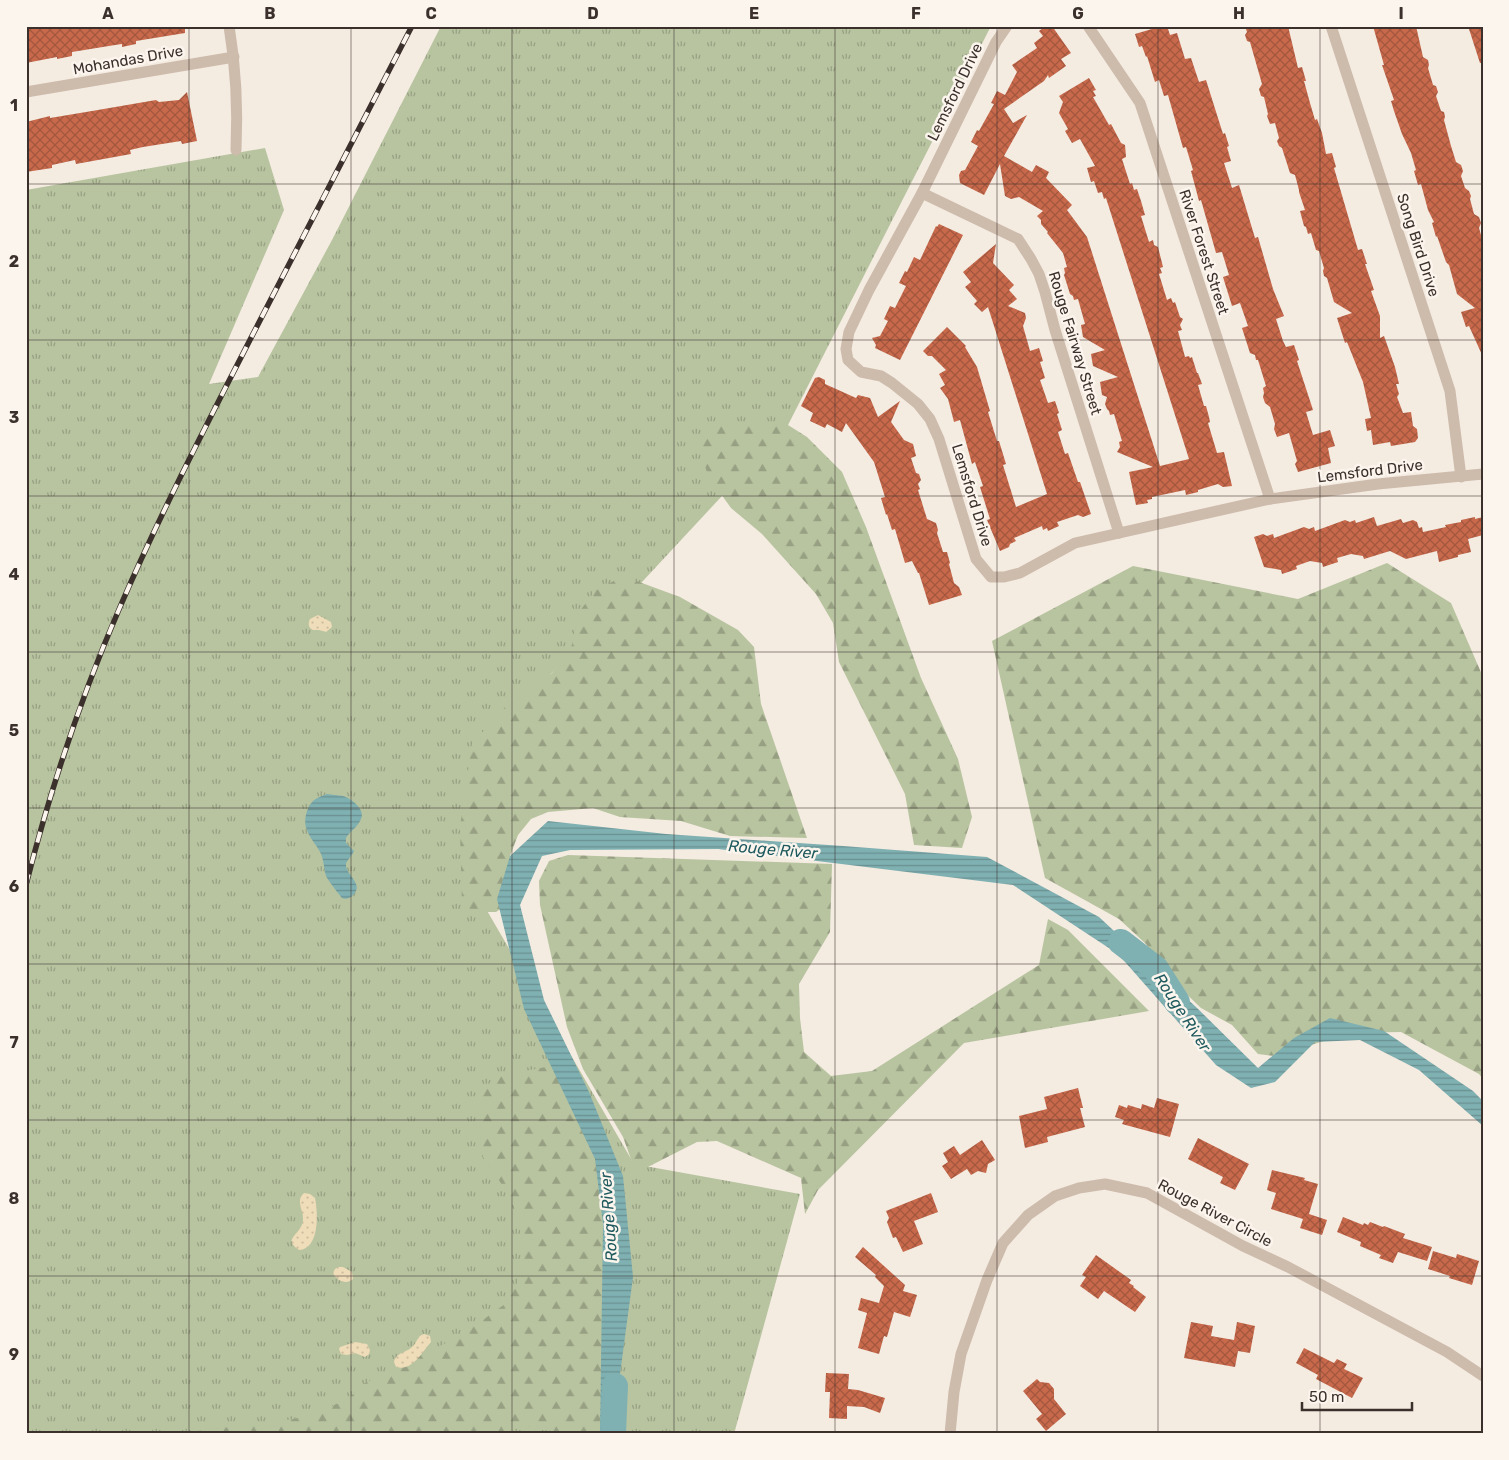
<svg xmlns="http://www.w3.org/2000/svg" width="1509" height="1460" viewBox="0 0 1509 1460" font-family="Rubik,sans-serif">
<defs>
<pattern id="grass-tufts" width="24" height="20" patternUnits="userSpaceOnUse" patternTransform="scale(1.25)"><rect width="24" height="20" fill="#b8c4a0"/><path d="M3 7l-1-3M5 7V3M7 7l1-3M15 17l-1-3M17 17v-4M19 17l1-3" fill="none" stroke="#97a083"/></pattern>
<pattern id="forest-firs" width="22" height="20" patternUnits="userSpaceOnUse" patternTransform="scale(1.25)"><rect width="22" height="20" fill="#b8c4a0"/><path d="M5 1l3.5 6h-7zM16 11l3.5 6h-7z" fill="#97a083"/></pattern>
<pattern id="sand-dots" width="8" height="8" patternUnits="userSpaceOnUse" patternTransform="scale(1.25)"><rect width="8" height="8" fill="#efdcb8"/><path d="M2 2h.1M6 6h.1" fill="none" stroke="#cebd9e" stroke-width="1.8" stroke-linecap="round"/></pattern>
<pattern id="water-rules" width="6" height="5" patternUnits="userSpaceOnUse" patternTransform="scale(1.25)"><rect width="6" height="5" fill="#7fb0b2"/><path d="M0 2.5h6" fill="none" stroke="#699091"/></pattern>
<pattern id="building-cross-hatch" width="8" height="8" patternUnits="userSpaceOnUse" patternTransform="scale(1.25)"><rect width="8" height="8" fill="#c8694b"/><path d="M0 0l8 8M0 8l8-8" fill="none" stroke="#a4573f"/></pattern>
</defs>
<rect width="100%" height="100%" fill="#f4ebe1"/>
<!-- grass -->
<path fill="url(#grass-tufts)" d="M441 26H991L788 425 642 582 506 719 468 878 634 1164 800 1194 734 1434H26V190L265 148 284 210 209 384 258 377 332 240Z"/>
<!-- forest -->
<g fill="url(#forest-firs)">
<path d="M731 422 788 425 807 437 842 472 866 527 921 678 958 759 972 817 962 848 914 845 905 794 839 662 833 623 816 594 762 534 731 508 708 476 701 452 707 427Z"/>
<path d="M1387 563 1451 603 1483 677V1079L1479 1074 1401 1032 1350 1033 1275 1056 1258 1054 1232 1025 1201 1008 1171 979 1146 944 1119 919 1045 878 992 641 1133 566 1298 599Z"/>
<path d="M623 576 680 597 738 630 754 647 761 704 807 838 730 836 681 821 620 817 593 808 548 812 531 819 518 835 510 856 512 901 496 912H472L462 906 460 827 472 744 506 706 552 673 572 645 579 612 595 591Z"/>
<path d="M568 855 832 864 830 932 799 984 800 1018 804 1052 831 1076 872 1071 1039 965 1048 919 1068 930 1149 1011 964 1043 818 1190 805 1214 801 1178 717 1141 697 1142 636 1173 623 1137 583 1069 567 1027 540 905 539 881 549 861Z"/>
<path d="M557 1065 598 1157 607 1272 602 1413 596 1434H555L551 1431 519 1425 509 1434H173L294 1419 346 1401 363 1384 462 1335 505 1304 521 1277 520 1219 507 1192 483 1157 478 1116 485 1088 497 1076Z"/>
</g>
<!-- sand -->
<g fill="url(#sand-dots)">
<path d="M318 615 331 622 332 627 326 632 319 630H313C308 628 308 623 310 619Z"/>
<path d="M304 1193 310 1194 315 1198C318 1212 320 1249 299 1250 281 1238 302 1235 303 1220 304 1210 295 1201 304 1193Z"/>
<path d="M338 1267H343L352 1272 353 1279C346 1285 337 1281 333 1273L335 1269Z"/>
<path d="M424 1334 430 1336 431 1342C422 1352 412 1372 396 1367L394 1362C396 1352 407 1353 413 1346 418 1341 417 1336 424 1334Z"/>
<path d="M355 1342 367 1344 370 1350 369 1354 365 1357 355 1353 347 1355 341 1354 339 1349 340 1347Z"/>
</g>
<!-- water -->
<g fill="url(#water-rules)">
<path d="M327 794C332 795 338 795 343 796 351 798 366 810 361 819 358 827 350 831 346 838V843L354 851C352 856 347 860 346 864 345 875 365 884 353 895 351 898 345 900 342 898 341 897 327 879 326 876 324 869 324 861 321 854 317 845 310 839 307 830 303 822 306 808 313 801 316 798 322 796 327 794Z"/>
<path d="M548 821 666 834 843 846 987 857 1099 917 1197 1008 1258 1068 1294 1038 1330 1018 1384 1031 1473 1091 1483 1101V1126L1419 1070 1360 1040 1315 1042 1275 1082 1251 1088 1216 1065 1118 954 1013 885 718 849 570 850 542 856 520 905 544 1000 589 1092 623 1176 633 1277 612 1434H600L603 1224 595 1159 524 1009 497 899 510 856Z"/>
</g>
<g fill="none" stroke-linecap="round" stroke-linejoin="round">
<!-- river -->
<g stroke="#7fb0b2" stroke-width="26">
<path d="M1121 942 1156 969 1177 1002"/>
<path d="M613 1434 615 1386"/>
</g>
</g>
<!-- building -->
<g fill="url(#building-cross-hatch)">
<path d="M26 26H185V33L136 41V44L122 47V44L115 45 72 52V56L57 59V57L26 63Z"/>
<path d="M1046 26H1052L1071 53 1061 59 1066 66 1049 78 1048 75 1044 81 1004 109 1013 123 1027 115 1004 156 1032 172 1036 165 1049 172 1046 178 1072 205 1067 210 1087 237 1160 466 1189 459 1106 198 1104 199 1102 192 1098 193 1094 181 1091 182 1087 168 1095 166 1080 139 1072 143 1065 131 1068 129 1059 113 1063 102 1059 96 1089 78 1096 90 1093 91 1096 96 1093 97 1109 125 1111 124 1121 143 1125 145 1126 157 1122 159 1130 184 1132 183 1134 190 1137 189 1141 201 1145 215 1141 216 1149 242 1153 240 1154 245 1158 247 1163 267 1160 268 1162 273 1159 274 1167 300 1171 298 1173 303 1175 302 1180 317 1183 319 1180 325 1182 330 1178 331 1185 357 1189 356 1190 358 1192 357 1197 373H1198L1202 384 1198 385 1204 406H1206L1209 417 1210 422 1208 423 1217 453 1224 452 1232 486 1223 487 1218 484 1198 490V492L1186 495 1185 490 1152 497V499L1147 500 1148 503 1136 505 1129 472 1153 467 1117 452 1120 447 1119 442 1122 441 1114 414 1110 415 1109 411 1107 409 1105 404 1107 397 1102 395 1100 382 1118 377 1093 366 1091 354 1105 350 1083 337 1081 325 1085 324 1078 299 1074 300 1073 296 1070 294 1064 275 1065 273 1064 268 1067 267 1063 253 1047 233 1048 232 1041 224V220L1037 216 1043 211 1019 197 1011 199 1005 196 1000 164 984 195 960 183 959 175 961 171 965 170 978 146 971 142 977 130 979 131 994 104 991 103 997 91 1005 95 1017 72 1012 65 1037 48 1034 43 1043 36 1039 31Z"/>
<path d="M1162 26H1167L1170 35 1177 33 1185 59 1191 58 1199 82 1206 80 1223 134 1225 133 1229 146 1227 147 1231 161 1224 163 1232 188 1239 185 1255 238 1258 237 1273 289 1284 316 1276 319 1283 341 1286 347 1294 345 1299 360 1297 361 1313 410 1306 412 1313 435 1330 430 1335 446 1328 448 1331 463 1298 472 1295 464 1297 461 1289 433 1277 437 1274 429 1275 424 1270 407 1265 403 1263 397 1264 393 1263 388 1266 386 1258 360H1256L1255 355 1250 353 1242 328 1248 326 1240 303 1232 306 1223 277 1229 275 1222 252 1216 253 1201 200 1199 201 1191 171 1193 170 1186 147 1183 148 1168 95 1164 96 1159 80 1155 82 1147 56 1146 57 1142 46 1139 47 1135 34Z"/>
<path d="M1245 26H1288L1298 68 1302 67 1306 81H1304L1310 103 1315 120 1317 119 1322 133 1326 154 1332 153 1336 167 1334 168 1358 250 1362 249 1367 264H1365L1374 290 1371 291 1380 316V338L1384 336 1395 367 1399 384H1396L1399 394 1397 397 1403 413 1411 412 1413 426 1417 429 1418 438 1415 442 1391 446 1390 442 1373 445 1371 430 1367 431 1365 419 1371 418 1363 382 1347 342 1345 343 1337 318 1352 313 1334 302 1327 278 1324 276 1323 271 1324 268 1319 251 1316 250 1311 233 1308 234 1306 227 1304 226 1300 211 1305 210 1299 192V190L1295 175 1290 173 1282 148 1279 146 1277 141 1279 138 1275 123 1270 124 1267 116 1268 114 1264 97 1261 96 1259 89 1262 84 1250 42 1247 41 1245 35 1247 32Z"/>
<path d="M1373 26H1416L1423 57 1428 60 1429 65 1428 68 1433 85 1436 86 1438 92 1436 96 1441 111 1444 112 1445 117 1444 120 1451 146 1456 162 1461 165 1463 171 1461 176 1465 188 1469 191 1471 196 1470 199 1474 214 1479 217 1481 223 1479 228 1483 242V357L1469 326 1466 327 1461 312 1475 308 1457 294 1449 265 1446 262 1437 236 1436 237 1432 223 1434 222 1428 210 1421 184 1418 185 1414 171 1416 170 1411 153 1402 134 1394 111 1391 101 1394 100 1382 65H1384Z"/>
<path d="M1468 26H1483V63H1480Z"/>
<path d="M187 92 197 141 182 144 181 141 143 147 130 150 131 154 76 164 75 160 52 165V168L26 172V122L50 116V118L92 111 156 100 159 102 179 100Z"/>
<path d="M939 224 963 235 900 360 875 348 876 345 872 338 880 336 888 321 884 319 890 306 895 308 906 286 899 283 905 271 907 272 914 257 920 260 936 226 937 227Z"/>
<path d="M996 244 993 263 1014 285 1009 290 1017 299 1008 306 1025 313 1026 318 1023 326 1030 351 1039 348 1043 361 1040 362 1045 378 1040 380 1048 403 1055 401 1059 413 1057 414 1062 430 1058 432 1065 454 1068 453 1078 482H1080L1091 514 1083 517 1078 515 1057 522 1059 526 1048 531 1047 528 1043 530 1042 526 1014 538 1016 541 1010 544 1009 547 1000 551 987 520 990 519 980 487 983 486 975 462 972 464 960 420 954 422 948 399 940 388 945 385 939 374 946 370 932 356H928L923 351 947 327 966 346 965 347 977 367 990 411 988 412 997 441H999L1006 464 1003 465 1016 507 1047 494 988 307 982 312 974 304 977 301 965 287 971 282 963 272Z"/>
<path d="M819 377 825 380V384L856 398 858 395 870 398 878 417 900 401 891 422 904 440 913 444 916 456 911 458 916 473 919 474 921 480 918 484 920 489 918 490 927 519 936 523 938 530 937 533 943 552H947L950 563 949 564 954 583 959 587 962 595 929 605 919 573H918L912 561 905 563 895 529 892 530 887 514 886 515 881 498 885 497 874 462 846 423 842 432 827 424 825 428 810 421 813 413 801 406 815 378Z"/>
<path d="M1374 517 1377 526 1401 519 1403 523 1413 520 1417 522 1419 528 1422 527 1423 532 1446 527 1445 525 1461 522V520L1475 517V519L1483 517V535L1468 539 1471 552 1458 555V557L1439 562 1437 551 1406 559 1390 551 1364 559 1363 556 1351 554 1337 558 1338 562 1323 567 1322 563 1310 561 1296 566 1297 569 1282 574 1281 570 1264 567 1254 537 1263 534 1267 536 1273 534 1274 538 1304 527 1309 529 1314 527 1315 531 1345 520 1350 522 1355 520 1356 523Z"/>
<path d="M1078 1088 1083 1108H1080L1085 1127 1047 1137 1048 1142 1025 1148 1019 1116 1047 1109 1044 1097Z"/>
<path d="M1157 1098 1179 1104 1170 1137 1122 1124 1124 1120 1115 1117 1119 1105 1127 1108 1128 1105 1141 1109 1142 1104 1154 1108Z"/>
<path d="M1198 1138 1249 1164 1235 1190 1220 1183 1223 1177 1188 1159Z"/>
<path d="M982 1140 995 1160 988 1164 986 1173 978 1171 971 1175 967 1169 951 1179 942 1166 948 1162 943 1153 954 1146 960 1155Z"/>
<path d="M1272 1170 1305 1178 1304 1180 1318 1184 1309 1214 1327 1220 1322 1235 1300 1228 1303 1219 1271 1209 1276 1193 1267 1190Z"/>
<path d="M931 1193 938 1212 914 1221 923 1244 903 1252 896 1237 893 1238 887 1222 889 1218 886 1211Z"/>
<path d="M1343 1217 1363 1225 1364 1223 1368 1225 1370 1222 1383 1227 1384 1226 1405 1234 1403 1238 1432 1247 1427 1261 1398 1252 1393 1263 1379 1258 1381 1255 1360 1246 1361 1242 1337 1232Z"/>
<path d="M863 1247 905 1285 903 1291 917 1295 910 1317 894 1312 887 1337 884 1336 879 1354 858 1348 867 1313 858 1310 861 1298 879 1303 884 1286 875 1277 876 1275 855 1257Z"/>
<path d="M1433 1251 1456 1258 1457 1254 1479 1261 1472 1285 1449 1278 1450 1276 1428 1269Z"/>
<path d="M1096 1255 1131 1280 1129 1283 1134 1286 1133 1287 1146 1297 1135 1312 1104 1291 1098 1299 1080 1286 1086 1277 1082 1275Z"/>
<path d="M1191 1322 1213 1326 1211 1336 1234 1340 1237 1322 1255 1326 1250 1353 1238 1351 1235 1367 1184 1358Z"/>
<path d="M1304 1348 1334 1363 1337 1359 1347 1364 1344 1369 1363 1378 1352 1398 1316 1379 1318 1375 1296 1363Z"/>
<path d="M826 1373 849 1374 848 1389 858 1390 885 1398 880 1413 864 1407 847 1406V1419L829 1418 830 1392H825Z"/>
<path d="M1037 1379 1040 1382 1049 1383 1054 1389V1399L1066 1414 1046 1431 1036 1419 1042 1414 1023 1391Z"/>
</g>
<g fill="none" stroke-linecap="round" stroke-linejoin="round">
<!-- street -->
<g stroke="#cdbbac" stroke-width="11">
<path d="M229 26C236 68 238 108 236 150"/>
<path d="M1007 26 996 42 922 193 869 290 849 332 846 349 848 360 861 372 881 376 892 383 918 404 930 419 939 439 976 559 991 577H1004L1020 573 1075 543 1270 499 1378 484 1483 474"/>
<path d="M1088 26 1140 103 1270 499"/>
<path d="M1331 26 1450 391 1461 477"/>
<path d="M26 92 234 57"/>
<path d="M922 193 1018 239 1031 259 1039 274 1045 292 1055 330 1119 533"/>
<path d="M950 1434 954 1392 961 1354 987 1280 1003 1243 1028 1215 1055 1196 1079 1188 1105 1184 1147 1193 1243 1246 1288 1267 1447 1352 1483 1376"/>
</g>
<defs>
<path id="rail" d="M26 885C50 790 81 697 120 607 160 514 207 424 253 334 306 231 359 129 412 26"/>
</defs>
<!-- rail casing -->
<use href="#rail" stroke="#3b302b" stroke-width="5.5"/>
<!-- rail -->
<use href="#rail" stroke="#fbf5ee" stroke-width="4" stroke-dasharray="11" stroke-linecap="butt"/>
</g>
<!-- grid -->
<path fill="none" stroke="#3b302b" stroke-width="1" stroke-opacity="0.55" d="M189 26V1434M351 26V1434M512 26V1434M674 26V1434M835 26V1434M997 26V1434M1158 26V1434M1320 26V1434M26 184H1483M26 340H1483M26 496H1483M26 652H1483M26 808H1483M26 964H1483M26 1120H1483M26 1276H1483"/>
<g text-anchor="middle" stroke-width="5" stroke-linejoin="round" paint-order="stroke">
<!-- street labels -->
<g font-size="15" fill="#3b302b" stroke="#fbf5ee">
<text transform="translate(128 60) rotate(-10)" y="5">Mohandas Drive</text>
<text transform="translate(955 92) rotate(-64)" y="5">Lemsford Drive</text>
<text transform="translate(1418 245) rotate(72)" y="5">Song Bird Drive</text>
<text transform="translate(1204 252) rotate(72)" y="5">River Forest Street</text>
<text transform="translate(1075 343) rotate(73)" y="5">Rouge Fairway Street</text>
<text transform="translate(1370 471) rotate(-7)" y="5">Lemsford Drive</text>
<text transform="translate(972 495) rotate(73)" y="5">Lemsford Drive</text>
<text transform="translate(1215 1213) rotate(28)" y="5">Rouge River Circle</text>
</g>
<!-- water labels -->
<g font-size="16" font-style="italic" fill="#1f5a5e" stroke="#fbf5ee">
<text transform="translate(773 849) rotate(5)" y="6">Rouge River</text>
<text transform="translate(1183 1012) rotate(57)" y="6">Rouge River</text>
<text transform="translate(608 1217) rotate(-94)" y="6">Rouge River</text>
</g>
</g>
<!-- border -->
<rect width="1509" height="1460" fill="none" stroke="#fbf5ee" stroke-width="55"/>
<!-- scale -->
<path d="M1302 1402v8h110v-8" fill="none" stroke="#3b302b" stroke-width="2.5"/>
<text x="1309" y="1402" font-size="15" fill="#3b302b" stroke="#fbf5ee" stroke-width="4" paint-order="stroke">50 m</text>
<rect x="28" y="28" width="1454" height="1404" fill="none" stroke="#3b302b" stroke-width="2"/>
<g font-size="16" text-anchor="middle" font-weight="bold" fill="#3b302b">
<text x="108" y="19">A</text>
<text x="270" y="19">B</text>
<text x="431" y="19">C</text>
<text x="593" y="19">D</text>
<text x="754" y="19">E</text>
<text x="916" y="19">F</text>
<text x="1078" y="19">G</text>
<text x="1239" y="19">H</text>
<text x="1401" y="19">I</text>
<text x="14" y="111">1</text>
<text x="14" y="267">2</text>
<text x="14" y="423">3</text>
<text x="14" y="580">4</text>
<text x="14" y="736">5</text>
<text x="14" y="892">6</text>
<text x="14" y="1048">7</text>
<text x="14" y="1204">8</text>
<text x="14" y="1360">9</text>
</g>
</svg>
